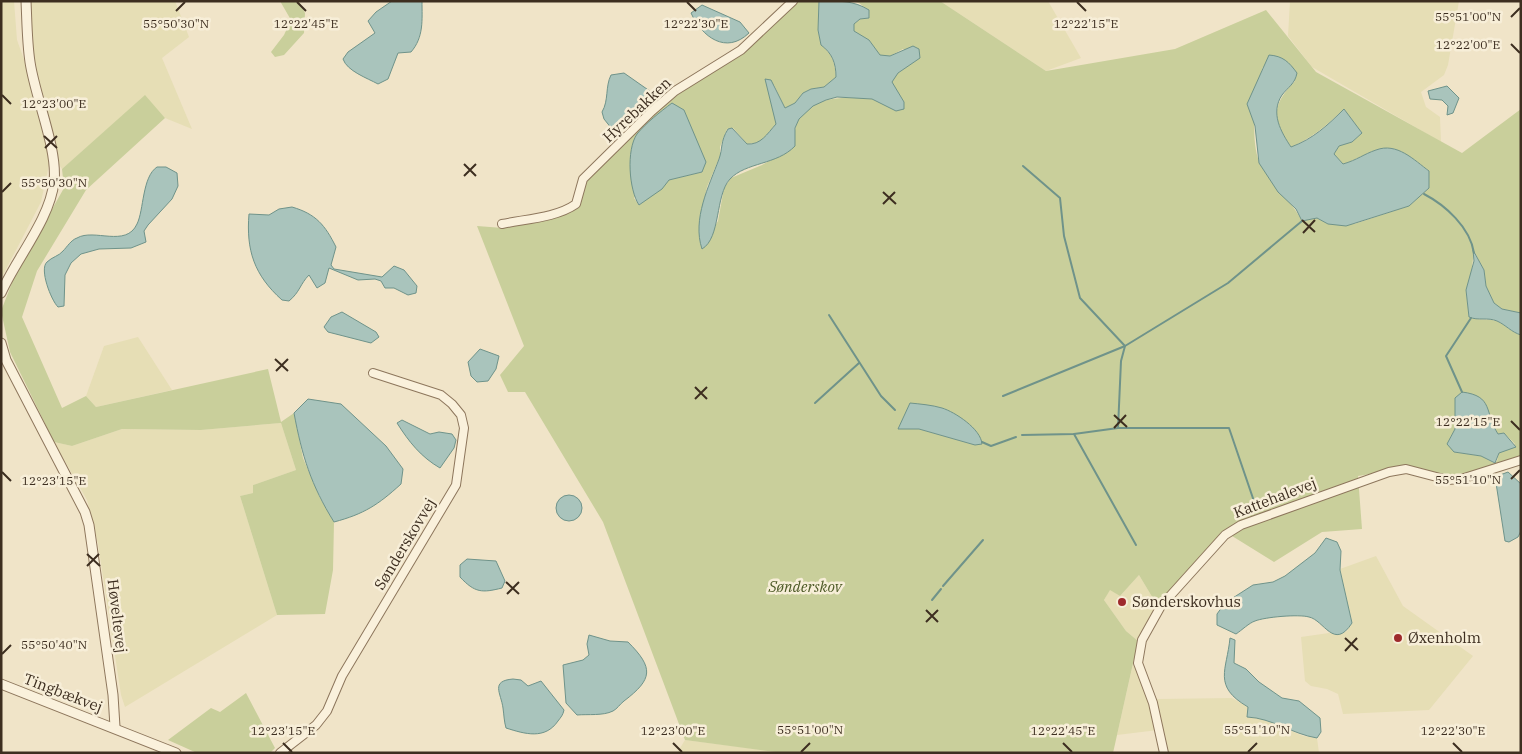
<svg xmlns="http://www.w3.org/2000/svg" width="1522" height="754" viewBox="0 0 1522 754" font-family="'IBM Plex Serif',serif">
<rect width="100%" height="100%" fill="#f0e4c8"/>
<!-- farmland -->
<g fill="#e6deb5">
<path d="M1 1H14L17 40 31 79 34 62 30 1H175L189 37 162 58 192 129 165 118 145 96 62 169 56 160 49 165 41 202 1 279Z"/>
<path d="M940 1H1048L1081 58 1046 71Z"/>
<path d="M1290 1H1459L1448 65 1444 75 1421 92 1426 107 1440 117 1441 142 1312 67 1288 36Z"/>
<path d="M138 337 172 390 96 407 86 396 104 346Z"/>
<path d="M281 423 296 470 253 485V493L240 496 277 615 125 707 121 695 98 544 87 500 54 442 72 446 122 429 201 430Z"/>
<path d="M1376 556 1403 606 1473 656 1429 710 1343 714 1338 694 1327 689 1311 686 1305 681 1301 637 1329 633 1338 634 1347 631 1352 623 1340 569Z"/>
<path d="M1139 575 1157 605 1138 641 1126 631 1104 600 1110 589 1120 596Z"/>
<path d="M1133 664 1157 699 1232 698 1248 707 1247 717 1262 718 1303 736 1317 738 1319 753H1165L1158 730 1117 735Z"/>
<path d="M685 740 780 752 677 753Z"/>
</g>
<!-- green -->
<g fill="#c9cf9b" fill-rule="evenodd">
<path d="M280 1H299L305 13 304 33 284 55 275 57 271 52 284 35 291 20Z"/>
<path d="M796 1H819L818 30 821 45C832 53 835 63 836 77L824 87 811 89 803 93 795 103 785 108 774 85 776 124 761 142 747 144 733 128 727 129 720 147V156L707 187 701 214 713 229 718 221 724 188 731 178 762 165 795 146C795 140 794 132 796 126 808 85 873 100 904 102L891 82 898 73 919 58 903 49 890 56H880L869 40 854 32V24L860 19 869 18V11L859 3 853 1H940L1046 71 1175 49 1266 10 1316 72 1462 153 1521 109V313L1502 309 1494 303 1486 286 1484 270 1474 251 1471 275 1466 290 1469 317C1478 321 1488 318 1497 321 1506 325 1511 332 1521 335V456L1453 478 1415 467 1358 476 1362 529 1322 532 1274 562 1224 531 1157 605 1139 575 1120 596 1110 590 1104 600 1126 631 1138 641 1113 753H783L685 740 603 522 525 392H508L500 375 524 346 477 226 503 228 577 205 586 178 660 107 683 88 758 40ZM1263 67 1295 81C1271 106 1272 118 1291 147 1312 138 1327 125 1344 109L1362 133 1352 142 1339 146 1334 154 1343 164C1356 160 1364 154 1376 150 1396 142 1414 160 1429 171V188L1409 206 1354 224H1328L1317 218 1302 221C1291 200 1273 186 1261 165 1249 146 1255 87 1263 67ZM684 110 702 172 669 180 639 205 634 198ZM1455 405 1492 424 1498 434 1504 433 1515 444 1499 453 1497 461 1494 463 1481 456 1454 452 1450 438 1455 429ZM903 420 975 445 919 429H899Z"/>
<path d="M145 95 165 118 86 190 37 271 22 317 62 408 86 396 96 407 268 369 281 422 294 413 303 458 320 498 334 522 333 570 325 614 277 615 240 496 253 493V485L296 470 281 423 201 430 122 429 72 446 54 442 10 352 1 311 15 275 64 188 62 169Z"/>
<path d="M246 693 275 748 270 753H197L168 740 211 708 220 712Z"/>
</g>
<!-- water -->
<g fill="#a9c4bc" stroke="#6f938a">
<path d="M392 1H422C422 20 424 37 411 52L398 53 388 79 378 84C367 78 347 71 343 59L348 52 375 33 368 21 376 12Z"/>
<path d="M819 1C838 1 853 0 869 10V18L860 19 854 24V31L869 40 880 55 890 56 913 46 919 49 920 58 898 73 892 82 904 102V109L896 111 872 99 837 97 826 100 813 106 799 119 795 128V146C777 165 746 162 730 179 715 195 721 238 702 249 692 219 709 186 719 159 723 148 720 142 728 129L732 128 747 144C761 145 767 134 776 124L765 79 771 80 785 108 795 103 803 93 811 89 824 87 836 77C836 63 832 53 821 45L818 30Z"/>
<path d="M702 5 740 22 749 33C726 55 702 37 691 13Z"/>
<path d="M1269 55C1283 56 1289 62 1297 73 1295 84 1288 87 1282 95 1270 113 1281 132 1291 147 1313 139 1328 125 1344 109L1362 133 1352 142 1339 146 1334 154 1343 164C1357 160 1364 154 1376 150 1397 142 1414 160 1429 171V188L1409 206 1346 226 1328 224 1317 218 1302 221 1296 209 1278 192 1259 163 1255 126 1247 104Z"/>
<path d="M624 73 654 94 658 101 640 119 629 114 624 115 619 125 612 129 604 119 602 112C609 100 605 87 611 75Z"/>
<path d="M1447 86 1459 98 1453 113 1447 115 1448 106 1442 100 1430 99 1428 91Z"/>
<path d="M672 103 684 110 706 162 702 172 669 180 662 189 639 205C629 190 626 150 637 134 646 123 660 112 672 103Z"/>
<path d="M157 167H166L177 173 178 186 172 199 148 225 144 231 146 242 131 248 99 249 81 254 71 263 65 275 64 306 58 307C51 300 39 269 47 262 52 257 59 256 63 251 67 247 71 240 77 238 94 228 126 248 137 224 144 210 142 177 157 167Z"/>
<path d="M292 207C316 214 325 225 336 247L331 265 334 269 382 277 394 266 404 270 417 286 416 293 408 295 394 288H385L381 281 375 279 358 280 329 268 325 283 317 288 309 275C300 284 300 292 289 301L282 300C254 275 246 250 249 214L269 215 279 209Z"/>
<path d="M1473 250 1484 270 1486 286 1494 303 1502 309 1521 313V335C1511 332 1506 325 1497 321 1488 317 1478 321 1469 317L1466 290 1474 261Z"/>
<path d="M342 312 376 332 379 337 371 343 328 332 324 327 331 317Z"/>
<path d="M480 349 499 356 496 369 488 381 477 382 471 376 468 362Z"/>
<path d="M1462 392C1494 396 1484 412 1498 434L1504 433 1516 447 1499 453 1495 463 1481 456 1454 452 1447 444 1455 429V398Z"/>
<path d="M308 399 341 404 386 446 403 469 401 484C378 505 364 514 334 522 311 485 302 456 294 413Z"/>
<path d="M910 403C920 404 932 405 942 408 955 412 981 429 982 444L975 445 919 429H898Z"/>
<path d="M402 420 430 434 439 432 452 434 456 440 454 448 440 468C421 457 409 442 397 423Z"/>
<path d="M1508 472 1521 484V531L1518 537 1509 542 1505 541 1496 483 1500 475Z"/>
<circle cx="569" cy="508" r="13"/>
<path d="M1326 538 1337 542 1341 551 1340 570 1352 623C1334 651 1324 620 1309 617 1299 614 1265 617 1255 621 1249 623 1242 630 1236 634L1217 625V614L1225 603 1253 585 1273 582 1285 576 1315 553Z"/>
<path d="M467 559 496 561 505 581 502 588C482 593 475 593 460 577V565Z"/>
<path d="M589 635 610 641 628 642C654 668 653 679 624 701 620 704 617 709 613 711 603 716 588 714 577 715L566 703 563 665 583 660 589 655 587 644Z"/>
<path d="M1230 638 1235 640 1234 663 1246 669 1259 682 1282 698 1299 701 1320 718 1321 732 1317 738C1292 734 1272 718 1247 717L1248 707C1212 686 1227 670 1230 638Z"/>
<path d="M513 679 521 680 528 686 541 681 564 710C563 715 561 717 558 721 545 740 525 734 506 728 504 721 504 715 503 708 501 693 490 681 513 679Z"/>
</g>
<g fill="none" stroke-linecap="round" stroke-linejoin="round">
<!-- stream -->
<g stroke="#6f938a" stroke-width="2">
<path d="M1424 194C1445 205 1470 227 1474 253"/>
<path d="M829 315 881 396 895 410"/>
<path d="M1462 392 1446 356 1471 318"/>
<path d="M1003 396 1125 346 1228 283 1302 221"/>
<path d="M815 403 859 363"/>
<path d="M1118 428H1229L1257 510"/>
<path d="M1074 434 1136 545"/>
<path d="M1022 435 1074 434 1118 428 1121 361 1125 346 1080 298 1064 236 1060 198 1023 166"/>
<path d="M982 442 991 446 1016 437"/>
<path d="M943 586 983 540"/>
<path d="M932 600 941 589"/>
</g>
<defs>
<g id="minor">
<path d="M502 224C525 219 556 218 576 204L583 179 652 111 675 91 741 50 793 1"/>
<path d="M280 753 316 725 327 711 342 676 456 485 464 428 461 415 452 404 441 395 373 373"/>
<path d="M1164 753 1153 703 1138 663 1142 640 1161 606 1225 535 1241 525 1389 472 1406 469 1448 480 1461 479 1521 460"/>
</g>
<g id="tertiary">
<path d="M1 293C16 259 50 219 54 182 58 149 35 97 30 62 27 42 27 22 26 1"/>
<path d="M1 343 6 360 85 512 89 525 113 695 115 727"/>
<path d="M1 684 176 753"/>
</g>
</defs>
<!-- minor casing -->
<use href="#minor" stroke="#8d765c" stroke-width="10"/>
<!-- tertiary casing -->
<use href="#tertiary" stroke="#8d765c" stroke-width="11"/>
<!-- minor -->
<use href="#minor" stroke="#faf1dc" stroke-width="8"/>
<!-- tertiary -->
<use href="#tertiary" stroke="#faf1dc" stroke-width="9"/>
</g>
<!-- ticks -->
<path fill="none" stroke="#3d2e20" stroke-width="2" d="M297 2 306 11M687 2 696 11M1077 2 1086 11M176 11 185 2M1511 17 1520 8M1511 44 1520 53M2 95 11 104M44 136 57 148M45 148 57 136M464 164 476 176M464 176 476 164M2 192 11 183M883 192 896 204M883 204 895 192M1302 220 1315 232M1303 233 1315 220M275 359 288 371M276 371 288 359M695 387 707 399M695 399 707 387M1114 415 1127 427M1511 421 1520 430M1114 428 1126 415M2 472 11 481M1511 479 1520 470M87 554 100 566M87 566 99 554M506 582 519 594M507 594 519 582M926 610 938 622M926 622 938 610M1345 638 1358 650M1345 651 1357 638M2 654 11 645M283 743 292 752M673 743 682 752M1063 743 1072 752M1453 743 1462 752M801 752 810 743M1248 752 1257 743"/>
<!-- markers -->
<g fill="#9e2a2b" stroke="#f7eed8" stroke-width="2">
<circle cx="1122" cy="602" r="5"/>
<circle cx="1398" cy="638" r="5"/>
</g>
<g text-anchor="middle" stroke-width="5" stroke-linejoin="round" paint-order="stroke">
<!-- street labels -->
<g font-size="15" fill="#3d2e20" stroke="#f7eed8">
<text transform="translate(637 110) rotate(-43)" y="5">Hyrebakken</text>
<text transform="translate(1275 498) rotate(-21)" y="5">Kattehalevej</text>
<text transform="translate(405 544) rotate(-59)" y="5">Sønderskovvej</text>
<text transform="translate(117 616) rotate(83)" y="5">Høveltevej</text>
<text transform="translate(63 693) rotate(21)" y="5">Tingbækvej</text>
</g>
<!-- park labels -->
<g font-size="15" font-style="italic" fill="#4d5a26" stroke="#f7eed8">
<text x="805" y="592">Sønderskov</text>
</g>
<!-- poi labels -->
<g font-size="15" fill="#3d2e20" stroke="#f7eed8" text-anchor="start">
<text x="1132" y="607">Sønderskovhus</text>
<text x="1408" y="643">Øxenholm</text>
</g>
</g>
<g font-size="12" text-anchor="middle" fill="#3d2e20" stroke="#f7eed8" stroke-width="5" stroke-linejoin="round" paint-order="stroke">
<text x="1468" y="21">55°51'00"N</text>
<text x="306" y="28">12°22'45"E</text>
<text x="696" y="28">12°22'30"E</text>
<text x="1086" y="28">12°22'15"E</text>
<text x="176" y="28">55°50'30"N</text>
<text x="1468" y="49">12°22'00"E</text>
<text x="54" y="108">12°23'00"E</text>
<text x="54" y="187">55°50'30"N</text>
<text x="1468" y="426">12°22'15"E</text>
<text x="1468" y="484">55°51'10"N</text>
<text x="54" y="485">12°23'15"E</text>
<text x="54" y="649">55°50'40"N</text>
<text x="810" y="734">55°51'00"N</text>
<text x="1257" y="734">55°51'10"N</text>
<text x="283" y="735">12°23'15"E</text>
<text x="673" y="735">12°23'00"E</text>
<text x="1063" y="735">12°22'45"E</text>
<text x="1453" y="735">12°22'30"E</text>
</g>
<!-- border -->
<rect width="1522" height="754" fill="none" stroke="#3d2e20" stroke-width="5"/>
</svg>
